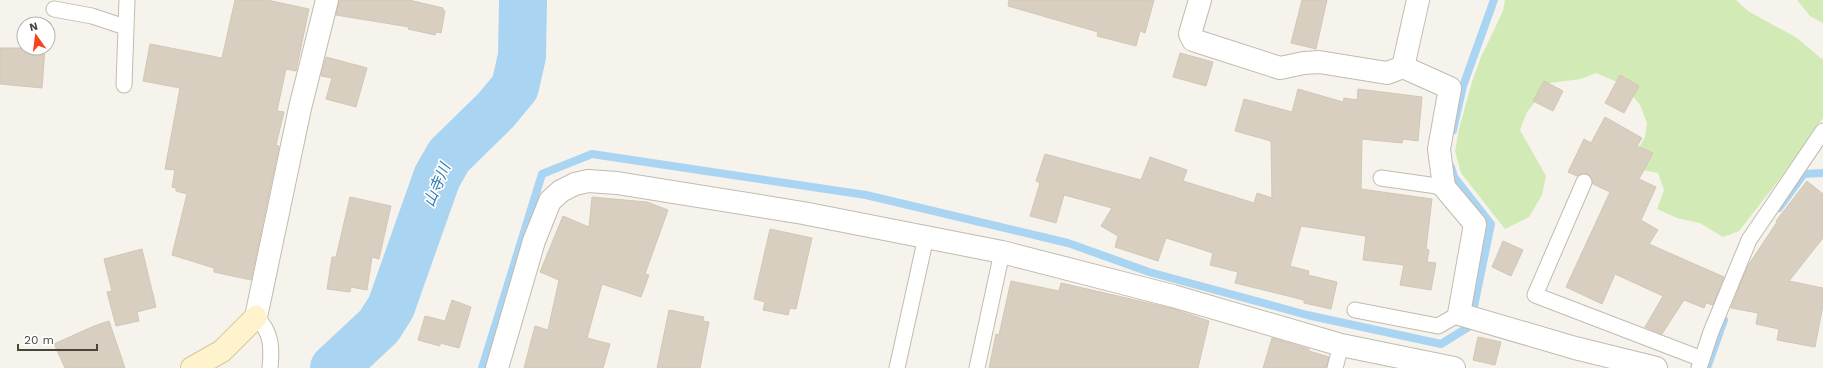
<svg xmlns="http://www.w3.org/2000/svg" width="1823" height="368" viewBox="0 0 1823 368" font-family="'Work Sans','Noto Sans JP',sans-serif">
<rect width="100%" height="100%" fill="#f6f3ec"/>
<!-- green -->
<g fill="#d2eab5">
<path d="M1505 0H1736L1748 11 1797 38 1823 60V118L1779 180 1739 231 1723 237 1700 223 1677 218 1657 209 1664 190 1658 173 1643 170 1634 157 1645 137 1647 123 1640 105 1624 85 1596 73 1581 79 1550 83 1527 112 1520 130 1546 176 1542 195 1529 217 1505 229 1461 173 1455 151 1459 129 1472 82 1481 57 1503 11Z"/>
<path d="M1797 0H1823V23L1810 16Z"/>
</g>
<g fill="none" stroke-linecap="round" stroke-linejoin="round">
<!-- stream -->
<g stroke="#a9d4f2" stroke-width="8">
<path d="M1453 130 1463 86 1494 0"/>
<path d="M1779 208 1804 174 1823 173"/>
<path d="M482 368 542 174 592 154 866 195 1068 243 1149 272 1307 315 1441 344 1470 326 1491 224 1454 177 1451 167"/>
<path d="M1707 368 1724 320"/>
</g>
<!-- river -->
<path stroke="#a9d4f2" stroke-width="48" d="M334 368 379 326 391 307 437 177 449 156 496 110 515 87 522 56 523 0"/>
</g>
<!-- building -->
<g fill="#d8cfc1" stroke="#d3c7b4">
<path d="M235 0H267L309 9 296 71 286 69 277 111 284 112 276 145 279 146 251 280 214 272V268L172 255 187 194 176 191V188L172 187 175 170 165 169 180 88 143 81 150 44 222 58Z"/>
<path d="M339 0H409L443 8V10L445 11 441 33 436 32 435 35 408 29 409 27 336 15Z"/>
<path d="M1009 0H1154L1145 33 1140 31 1136 46 1097 36 1098 32 1008 6Z"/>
<path d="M1302 0H1327L1316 49 1291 43Z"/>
<path d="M0 48H45L42 88 0 84Z"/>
<path d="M1180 53 1213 62 1206 86 1173 77Z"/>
<path d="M326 57 367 68 356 107 326 99 332 78 321 76Z"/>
<path d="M1620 75 1639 86 1624 113 1605 103Z"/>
<path d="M1544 81 1563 91 1553 111 1533 101Z"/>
<path d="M1298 89 1343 102 1344 98 1357 100 1358 89 1422 97 1418 141 1403 139 1402 143 1362 139 1361 189 1432 199 1426 249 1429 250 1427 262 1436 263 1431 290 1400 285 1404 265 1363 260 1366 236 1301 226 1290 266 1309 271 1308 275 1337 282 1331 309 1304 303V300L1235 283 1238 272 1210 265 1213 253 1166 238 1158 261 1115 247 1118 236 1101 226 1112 208 1064 195 1056 223 1030 216 1040 183 1036 181 1045 154 1141 180 1150 157 1187 170 1183 181 1254 203 1257 193 1272 198 1271 141 1235 131 1244 99 1292 112Z"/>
<path d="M1605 117 1642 138 1637 146 1653 153 1639 179 1656 187 1641 220 1658 230 1649 244 1724 277 1713 305 1706 303 1704 308 1684 300 1662 334 1645 327 1663 296 1615 274 1602 304 1566 287 1610 192 1593 184 1591 177 1588 174 1583 173 1577 176 1568 172 1584 139 1591 143Z"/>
<path d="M1807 181 1823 194V238L1789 281 1823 288V305L1815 347 1777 340 1779 329 1756 324 1758 313 1731 308 1747 267 1777 222 1776 221Z"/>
<path d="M350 197 391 206 379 259 372 257 367 290 351 287 350 292 327 289 332 257H336Z"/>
<path d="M592 197 647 202 668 210 645 274 649 275 641 297 602 284 587 338 610 344 603 368H524L535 326 548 330 559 280 540 272 563 216 589 227Z"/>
<path d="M770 229 812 238 796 309 790 308 788 315 763 310 765 302 754 299Z"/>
<path d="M1503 241 1523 250 1511 276 1492 267Z"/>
<path d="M142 249 156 307 137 312 139 321 116 326 107 292 112 291 104 259Z"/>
<path d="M1011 281 1059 291 1061 283 1170 308 1209 321 1198 368H989L996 334 999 335Z"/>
<path d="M452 300 471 307 459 348 440 343V346L418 340 425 316 445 321Z"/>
<path d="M669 310 704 317 703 321 709 322 700 368H657Z"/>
<path d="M109 321 125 368H65L54 344 94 326Z"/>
<path d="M1478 337 1501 342 1495 365 1473 360Z"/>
<path d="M1272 338 1309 349V351L1329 357 1326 368H1263Z"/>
</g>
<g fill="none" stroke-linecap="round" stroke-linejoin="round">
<defs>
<g id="service">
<path d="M54 9 92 16 125 27"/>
<path d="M124 85 127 0"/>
<path d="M1381 178 1444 187"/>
<path d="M1584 182 1535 295 1702 359"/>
<path d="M1355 310 1438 326 1459 314"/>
<path d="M256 317C272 332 272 348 270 368"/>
<path d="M897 368 926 237"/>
<path d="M977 368 1002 252"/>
<path d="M1335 368 1341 345"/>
<path d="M1699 368 1711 332 1749 240 1823 131"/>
</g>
<g id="minor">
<path d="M1200 0 1190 34 1193 40 1280 68 1304 63 1319 62 1387 73 1403 67"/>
<path d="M1418 0 1403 67 1450 88 1439 149 1444 187 1475 224 1459 314 1575 348 1656 368"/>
<path d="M497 368 534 241 550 201 561 191 575 184 588 181 617 183 803 213 1002 252 1173 296 1341 345 1454 368"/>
</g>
<path id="tertiary" d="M256 317 300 108 327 0"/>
<path id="secondary" d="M192 368 222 351 256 317"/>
</defs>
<!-- service casing -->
<use href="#service" stroke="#c2bbae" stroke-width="17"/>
<!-- minor casing -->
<use href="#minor" stroke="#c2bbae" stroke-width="24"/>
<!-- tertiary casing -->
<use href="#tertiary" stroke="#c2bbae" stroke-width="24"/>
<!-- secondary casing -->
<use href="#secondary" stroke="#d6c79b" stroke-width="24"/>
<!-- service -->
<use href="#service" stroke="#fff" stroke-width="15"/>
<!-- minor -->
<use href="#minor" stroke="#fff" stroke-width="22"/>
<!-- tertiary -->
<use href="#tertiary" stroke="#fff" stroke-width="22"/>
<!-- secondary -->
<use href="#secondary" stroke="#fff3cd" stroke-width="22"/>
</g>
<g text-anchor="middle" stroke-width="3.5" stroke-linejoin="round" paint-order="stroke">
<!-- water labels -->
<g font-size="15" font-style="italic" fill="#2e7ab2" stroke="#fff">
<text transform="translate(437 185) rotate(-67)" y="5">山寺川</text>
</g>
</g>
<!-- north arrow -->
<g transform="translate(36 36) rotate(346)"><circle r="19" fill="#ffffff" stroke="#b7b4b0"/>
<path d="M0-3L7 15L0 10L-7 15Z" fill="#fc3f1d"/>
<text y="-6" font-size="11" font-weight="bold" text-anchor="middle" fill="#4b4439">N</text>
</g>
<!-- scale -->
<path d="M18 344v6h79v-6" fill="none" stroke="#4b4439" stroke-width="2"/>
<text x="24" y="344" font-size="12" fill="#4b4439" stroke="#ffffff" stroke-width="3" paint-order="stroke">20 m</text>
</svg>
